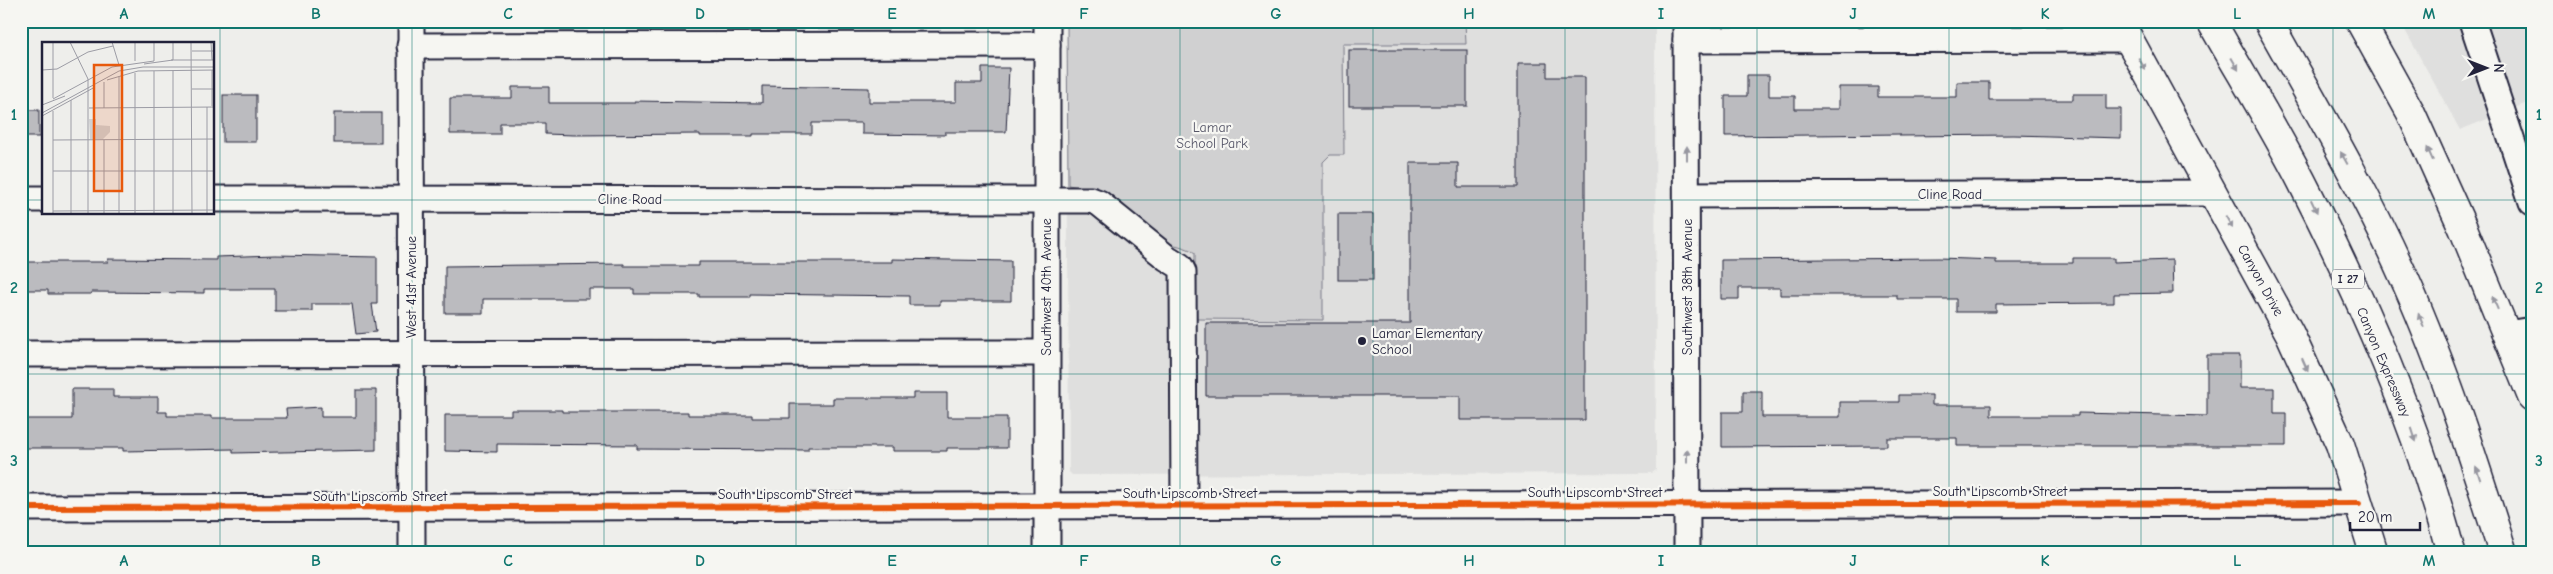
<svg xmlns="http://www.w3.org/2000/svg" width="2553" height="574" viewBox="0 0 2553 574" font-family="'Comic Neue',sans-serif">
<rect width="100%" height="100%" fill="#eeeeeb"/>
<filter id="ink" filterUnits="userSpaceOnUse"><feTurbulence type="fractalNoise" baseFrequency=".02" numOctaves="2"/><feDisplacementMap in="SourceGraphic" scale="10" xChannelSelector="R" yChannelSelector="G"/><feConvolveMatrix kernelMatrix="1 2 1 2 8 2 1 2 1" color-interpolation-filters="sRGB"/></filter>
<g filter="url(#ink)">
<!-- built -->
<g fill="#dfdfde">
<path d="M1067 21H1655L1656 470 1652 473 1072 475 1069 472Z"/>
<path d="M2400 21H2532V101L2460 130Z"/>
</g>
<!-- green -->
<path fill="#d0d0d1" stroke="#797986" d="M1067 21H1465L1466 44H1343L1344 155H1330L1323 162V320L1195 319V253C1186 246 1174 246 1163 241L1100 190 1068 185Z"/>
<!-- building -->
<g fill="#bbbbbf" stroke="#22223b">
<rect x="1349" y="50" width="118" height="56"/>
<path d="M1518 63H1547V77H1585V420H1460V396H1206V323H1410V163H1458V187H1518Z"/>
<path d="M982 68H1009L1006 132H945V135L862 134V123H812V134H753V136H700V134L574 135 545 134V123H500V134H450V98H512V87H549V103H634V101L762 103V86L869 88V102H956V83H982Z"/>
<path d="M1747 75H1769V96H1795V109H1839V87H1878V97H1957V82H1989V100H2073V94H2106V109H2121V138L2014 135 1900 136V134L1725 136V96H1747Z"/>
<rect x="223" y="95" width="33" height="47"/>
<rect x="21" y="110" width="18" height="27"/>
<rect x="334" y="113" width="47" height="30"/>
<rect x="1338" y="214" width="35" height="66"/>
<path d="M275 255 377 257V304H372L376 332 356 334 352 304H312V311H275V289H204V293L91 292V294H48V290H21V262H108V259L216 260V257Z"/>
<path d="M1939 258 1996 260V263H2073V258H2114V262L2172 260 2173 293 2114 294V303L1996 304V312H1956V299H1897V295H1780V288H1739V299H1721V260Z"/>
<path d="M892 259 1011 261V301H940V305H909V296L750 294V297H699V294H634V289H589V299H483V313H445V266L624 264V266H699V262H892Z"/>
<path d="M2207 355H2240V388H2274V413H2286V446H1957V438H1887V446L1722 447V412H1743V391H1762V417H1840V402H1899V395H1932V405H1991V416H2078V413L2207 416Z"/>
<path d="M72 389H113V397H158V412H167V416H211V418H287L286 409 321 407V417H356V390H376V450L233 453V449L123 451V448H21V419H72Z"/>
<path d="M913 393H947V417H1007V448H947V451H893V447H808V450L637 449V445L497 444V452L445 451V415H511V410H562V412H688V415H752V418H790V404H833V398H913Z"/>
</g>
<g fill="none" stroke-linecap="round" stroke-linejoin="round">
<defs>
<g id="minor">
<path d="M411 21 412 553"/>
<path d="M1047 21V553"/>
<path d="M1686 21 1687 553"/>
<path d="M2472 21 2532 202"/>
<path d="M1686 40 2128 39"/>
<path d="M410 46 1047 45"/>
<path d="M1687 195 2213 193"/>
<path d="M21 199H44"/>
<path d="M214 199 1091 200 1099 203 1167 258 1180 266 1183 272 1184 505"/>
<path d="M2507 334 2532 330"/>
<path d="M21 354 1046 353"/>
<path d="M21 508 2359 503"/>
</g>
<g id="major">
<path d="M2119 21 2290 334 2340 444 2374 553"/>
<path d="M2360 21 2411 113 2463 228 2532 397"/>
</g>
<g id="highway">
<path d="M2211 21C2241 74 2273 126 2301 180 2362 299 2417 423 2451 553"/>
<path d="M2268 21C2316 107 2366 192 2406 282 2445 370 2474 461 2503 553"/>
</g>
</defs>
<!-- minor casing -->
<use href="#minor" stroke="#22223b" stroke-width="29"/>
<!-- major casing -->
<use href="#major" stroke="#22223b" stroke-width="31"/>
<!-- highway casing -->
<use href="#highway" stroke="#22223b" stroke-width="31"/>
<!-- minor -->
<use href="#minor" stroke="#f6f6f2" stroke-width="25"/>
<!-- major -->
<use href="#major" stroke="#f6f6f2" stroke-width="28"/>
<!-- highway -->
<use href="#highway" stroke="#f6f6f2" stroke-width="28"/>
<defs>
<path id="cycleway" d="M21 508 2359 503"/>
</defs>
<!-- cycleway casing -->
<use href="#cycleway" stroke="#f6f6f2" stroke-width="9"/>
<!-- cycleway -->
<use href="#cycleway" stroke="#e8590c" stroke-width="6"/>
</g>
<!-- one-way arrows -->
<defs><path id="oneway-solid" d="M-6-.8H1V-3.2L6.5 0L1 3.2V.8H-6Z" transform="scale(1.25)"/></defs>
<g fill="#9797a0">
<use href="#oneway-solid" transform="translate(2142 64) rotate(61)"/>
<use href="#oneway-solid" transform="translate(2235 64) rotate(60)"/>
<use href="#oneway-solid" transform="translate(1687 153) rotate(-90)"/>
<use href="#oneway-solid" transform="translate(2430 154) rotate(-114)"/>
<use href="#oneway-solid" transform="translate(2344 158) rotate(-119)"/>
<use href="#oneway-solid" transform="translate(2314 206) rotate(65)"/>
<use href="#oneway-solid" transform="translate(2229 222) rotate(61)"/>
<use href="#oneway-solid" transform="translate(2495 303) rotate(-113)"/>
<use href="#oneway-solid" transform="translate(2421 320) rotate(-112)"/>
<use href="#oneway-solid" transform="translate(2305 365) rotate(66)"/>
<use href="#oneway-solid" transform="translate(2414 435) rotate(72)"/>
<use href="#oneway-solid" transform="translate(1687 456) rotate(-90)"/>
<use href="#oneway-solid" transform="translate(2478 473) rotate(-108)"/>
</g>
</g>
<!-- grid -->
<path fill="none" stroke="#0f766e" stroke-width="1" stroke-opacity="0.55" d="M220 21V553M412 21V553M604 21V553M796 21V553M988 21V553M1180 21V553M1373 21V553M1565 21V553M1757 21V553M1949 21V553M2141 21V553M2333 21V553M21 200H44M214 200H2532M21 374H2532"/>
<!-- markers -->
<circle fill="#22223b" stroke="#f6f6f2" stroke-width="2" cx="1362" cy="341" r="5"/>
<g text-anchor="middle" stroke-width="4.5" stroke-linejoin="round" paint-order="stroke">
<!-- shield labels -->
<rect fill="#f6f6f2" stroke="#626272" stroke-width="1" x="2332" y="269.5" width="32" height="19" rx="4"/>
<g font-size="12" font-weight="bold" fill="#22223b">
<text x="2348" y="283">I 27</text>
</g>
<!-- park labels -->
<g font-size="14" fill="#565668" stroke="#f6f6f2">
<text x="1212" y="132">Lamar<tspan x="1212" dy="16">School Park</tspan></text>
</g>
<!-- street labels -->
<g font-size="14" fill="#22223b" stroke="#f6f6f2">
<text x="1950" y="199">Cline Road</text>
<text x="630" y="204">Cline Road</text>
<text transform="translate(2261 280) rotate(61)" y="5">Canyon Drive</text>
<text transform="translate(411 287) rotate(-90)" y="5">West 41st Avenue</text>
<text transform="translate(1046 287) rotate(-90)" y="5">Southwest 40th Avenue</text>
<text transform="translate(1687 287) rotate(-90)" y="5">Southwest 38th Avenue</text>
<text transform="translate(2384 362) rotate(67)" y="5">Canyon Expressway</text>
<text x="2000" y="496">South Lipscomb Street</text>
<text x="1595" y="497">South Lipscomb Street</text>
<text x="1190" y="498">South Lipscomb Street</text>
<text x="785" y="499">South Lipscomb Street</text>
<text x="380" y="501">South Lipscomb Street</text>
</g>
<!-- poi labels -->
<g font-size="14" fill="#22223b" stroke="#f6f6f2" text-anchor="start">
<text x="1372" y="338">Lamar Elementary<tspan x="1372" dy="16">School</tspan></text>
</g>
</g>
<!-- overview -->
<g transform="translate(42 42)">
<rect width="172" height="172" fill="#eeeeeb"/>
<path d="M47 77H54V83L68 84V90L61 97H48Z" fill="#d0d0d1"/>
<path fill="none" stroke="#9c9ca5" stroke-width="1" d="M11 0V56M28 0 46 37V172M70 0 77 23M93 0V19M112 0V19M131 0V18M149 0 150 172M169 0 170 18M150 9H173M129 18H173M102 22 131 18M0 28 15 27 46 10 71 4M131 28V172M170 28V64M112 29V172M93 31V172M77 34V172M65 38 96 29 173 28M62 40V66M150 47H173M11 57 70 25 112 19M29 58V172M0 63 23 54M165 65V172M47 66 173 65M11 69V172M0 71 77 29 101 25H173M0 74 53 45M11 98 173 97M62 98V172M11 129H173M11 169 173 168"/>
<path fill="#e8590c" fill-opacity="0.15" stroke="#e8590c" stroke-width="2.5" d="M52 23H80V149H52Z"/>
<rect width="172" height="172" fill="none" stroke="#22223b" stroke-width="2.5"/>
</g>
<!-- margin -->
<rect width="2553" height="574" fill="none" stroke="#f6f6f2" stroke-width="55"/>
<!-- north arrow -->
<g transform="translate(2486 68) rotate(90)" stroke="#f6f6f2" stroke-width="4" paint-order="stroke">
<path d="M0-4L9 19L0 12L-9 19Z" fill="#22223b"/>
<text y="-8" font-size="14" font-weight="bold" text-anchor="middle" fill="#22223b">N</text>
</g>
<!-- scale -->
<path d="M2350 522v8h70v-8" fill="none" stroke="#22223b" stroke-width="2.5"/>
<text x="2358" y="522" font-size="15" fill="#22223b" stroke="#f6f6f2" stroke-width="4" paint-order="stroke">20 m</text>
<rect x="28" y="28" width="2498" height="518" fill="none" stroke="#0f766e" stroke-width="2"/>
<g font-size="16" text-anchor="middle" font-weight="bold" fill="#0f766e">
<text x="124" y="19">A</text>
<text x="316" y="19">B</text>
<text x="508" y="19">C</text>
<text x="700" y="19">D</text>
<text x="892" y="19">E</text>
<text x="1084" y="19">F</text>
<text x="1276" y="19">G</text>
<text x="1469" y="19">H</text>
<text x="1661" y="19">I</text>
<text x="1853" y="19">J</text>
<text x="2045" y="19">K</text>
<text x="2237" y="19">L</text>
<text x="2429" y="19">M</text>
<text x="14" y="120">1</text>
<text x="2539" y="120">1</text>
<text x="14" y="293">2</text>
<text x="2539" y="293">2</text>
<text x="14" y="466">3</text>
<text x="2539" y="466">3</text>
<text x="124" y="566">A</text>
<text x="316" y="566">B</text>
<text x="508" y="566">C</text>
<text x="700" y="566">D</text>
<text x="892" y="566">E</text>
<text x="1084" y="566">F</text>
<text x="1276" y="566">G</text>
<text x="1469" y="566">H</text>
<text x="1661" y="566">I</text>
<text x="1853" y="566">J</text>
<text x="2045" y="566">K</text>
<text x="2237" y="566">L</text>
<text x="2429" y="566">M</text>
</g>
</svg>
